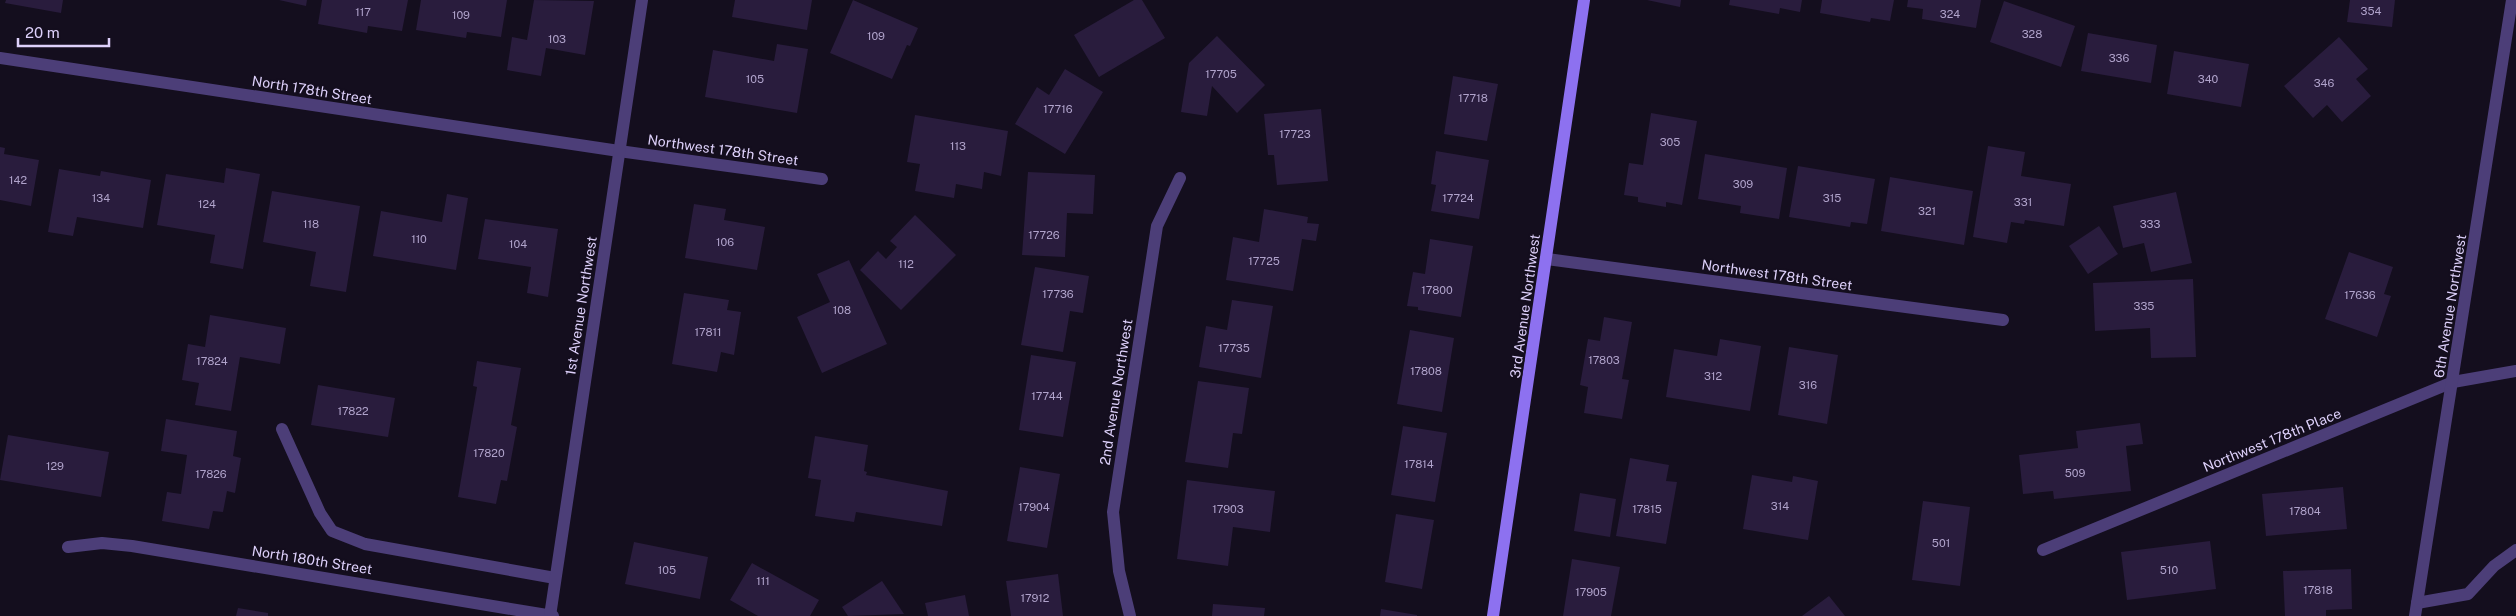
<svg xmlns="http://www.w3.org/2000/svg" width="2516" height="616" viewBox="0 0 2516 616" font-family="'Public Sans',sans-serif">
<rect width="100%" height="100%" fill="#140e1e"/>
<!-- building -->
<g fill="#291c3d">
<path d="M6 0H63L61 13 5 3Z"/>
<path d="M279 0H307L306 6Z"/>
<path d="M322 0H408L402 31 368 26 367 33 318 24Z"/>
<path d="M421 0H507L501 37 467 32 466 38 416 30Z"/>
<path d="M534 0 594 1 585 55 546 48 541 76 507 70 512 37 527 40Z"/>
<path d="M735 0H812L807 30 732 17Z"/>
<path d="M853 0 918 28 910 46 907 45 892 79 830 53Z"/>
<path d="M1134 0H1142L1165 38 1099 77 1074 35Z"/>
<path d="M1647 0H1681L1680 7Z"/>
<path d="M1730 0H1802L1800 12 1780 8 1779 14 1729 5Z"/>
<path d="M1822 0H1894L1890 21 1871 18 1870 22 1820 13Z"/>
<path d="M1908 0H1981L1976 28 1922 19 1923 9 1907 7Z"/>
<path d="M2350 0H2395L2392 27 2347 22Z"/>
<path d="M2004 1 2075 26 2061 67 1990 42Z"/>
<path d="M2088 33 2157 45 2151 83 2081 71Z"/>
<path d="M1217 36 1265 85 1237 113 1212 86 1207 116 1181 112 1189 63Z"/>
<path d="M2339 37 2368 69 2356 79 2371 96 2342 122 2327 105 2313 118 2284 86Z"/>
<path d="M777 44 808 49 797 113 705 97 713 50 774 61Z"/>
<path d="M2174 51 2249 64 2241 107 2167 94Z"/>
<path d="M1065 69 1103 92 1065 154 1015 124 1037 87 1049 95Z"/>
<path d="M1453 76 1498 84 1487 141 1444 134Z"/>
<path d="M1321 109 1328 181 1277 185 1274 155H1268L1264 114Z"/>
<path d="M1651 113 1697 121 1682 205 1666 202V207L1638 202V197L1624 195 1629 163 1643 165Z"/>
<path d="M915 115 1008 131 1001 176 984 172 982 189 956 184 954 198 915 191 920 164 907 162Z"/>
<path d="M1988 146 2025 152 2021 176 2071 184 2064 226 2025 220 2024 224 2011 222 2007 243 1973 237Z"/>
<path d="M0 147 5 148 4 154 39 160 31 206 0 200Z"/>
<path d="M1436 151 1489 160 1479 219 1431 211 1436 185 1431 184Z"/>
<path d="M1705 154 1787 168 1779 219 1740 213 1741 206 1698 199Z"/>
<path d="M1798 166 1875 179 1867 224 1851 222 1850 227 1789 217Z"/>
<path d="M226 168 260 174 243 269 210 263 215 235 157 225 166 174 224 183Z"/>
<path d="M59 169 100 176 101 171 151 180 143 228 77 217 73 236 48 232Z"/>
<path d="M1028 172 1095 175 1093 214 1067 213 1065 257 1022 255Z"/>
<path d="M1890 177 1973 191 1964 245 1881 231Z"/>
<path d="M272 191 360 206 346 292 310 286 316 252 263 242Z"/>
<path d="M2176 192 2192 263 2151 272 2144 243 2123 248 2113 206Z"/>
<path d="M447 194 468 198 456 270 373 256 381 211 442 222Z"/>
<path d="M694 204 726 209 724 220 765 227 757 270 685 258Z"/>
<path d="M1264 209 1308 217 1307 223 1319 224 1316 241 1302 239 1293 291 1226 280 1233 237 1259 242Z"/>
<path d="M915 215 956 255 901 310 860 270 878 251 886 259 897 247 890 241Z"/>
<path d="M485 219 558 229 548 297 527 293 531 267 478 259Z"/>
<path d="M2099 226 2118 254 2088 274 2069 246Z"/>
<path d="M1430 239 1473 246 1461 317 1418 310V307L1407 306 1413 272 1425 274Z"/>
<path d="M2349 252 2393 267 2384 294 2391 296 2377 337 2325 319Z"/>
<path d="M849 260 887 344 822 373 797 317 830 302 817 274Z"/>
<path d="M1035 267 1089 276 1083 313 1070 311 1063 352 1021 345Z"/>
<path d="M2193 279 2196 357 2151 358 2150 328 2095 331 2093 283Z"/>
<path d="M684 293 729 300 727 310 741 312 734 355 721 352 717 372 672 364Z"/>
<path d="M1232 300 1273 306 1261 378 1199 367 1206 326 1227 330Z"/>
<path d="M210 315 286 328 280 364 240 357 231 411 195 405 199 383 182 380 188 344 205 347Z"/>
<path d="M1604 317 1632 322 1622 379 1629 380 1622 419 1584 413 1588 387 1580 385 1588 339 1600 341Z"/>
<path d="M1410 330 1454 338 1442 412 1397 404Z"/>
<path d="M1720 339 1761 346 1750 411 1666 397 1674 349 1717 356Z"/>
<path d="M1789 347 1838 355 1827 424 1778 415Z"/>
<path d="M1031 355 1076 362 1063 437 1019 430Z"/>
<path d="M477 361 521 368 511 425 517 427 507 481 501 480 496 504 458 497 477 387 473 386Z"/>
<path d="M1198 381 1249 388 1242 434 1233 433 1228 468 1185 462Z"/>
<path d="M318 385 395 398 388 437 311 425Z"/>
<path d="M166 419 237 431 233 456 241 458 235 493 227 491 223 512 213 511 209 529 162 521 167 492 181 494 187 455 161 451Z"/>
<path d="M2140 423 2143 444 2126 446 2131 491 2054 499 2053 491 2023 494 2019 455 2078 448 2076 431Z"/>
<path d="M1403 426 1447 433 1435 502 1391 495Z"/>
<path d="M8 435 109 452 101 497 0 480Z"/>
<path d="M815 436 868 445 864 471 867 472 866 475 948 491 942 526 856 512 854 522 815 516 821 480 808 478Z"/>
<path d="M1630 458 1669 465 1666 481 1677 482 1666 544 1616 536Z"/>
<path d="M1020 467 1060 474 1047 548 1007 541Z"/>
<path d="M1752 475 1792 482 1793 476 1818 481 1808 540 1743 529Z"/>
<path d="M1187 480 1275 491 1270 532 1233 527 1228 566 1177 559Z"/>
<path d="M2343 487 2347 529 2266 536 2262 494Z"/>
<path d="M1580 493 1616 499 1610 537 1574 531Z"/>
<path d="M1923 501 1970 507 1960 586 1912 580Z"/>
<path d="M1396 514 1434 520 1422 589 1385 582Z"/>
<path d="M2210 541 2216 589 2127 600 2121 552Z"/>
<path d="M634 542 708 557 700 599 625 584Z"/>
<path d="M1572 559 1620 567 1611 616H1563Z"/>
<path d="M752 563 819 600 810 616H758L730 600Z"/>
<path d="M2351 569 2352 609 2326 610V616H2285L2283 571Z"/>
<path d="M1058 574 1063 616H1011L1006 581Z"/>
<path d="M882 581 904 614 848 616 842 607Z"/>
<path d="M965 595 969 616H928L925 603Z"/>
<path d="M1829 596 1845 616H1802Z"/>
<path d="M1213 604 1265 608 1264 616H1212Z"/>
<path d="M238 608 268 613V616H236Z"/>
<path d="M1381 609 1417 615V616H1380Z"/>
</g>
<g fill="none" stroke-linecap="round" stroke-linejoin="round">
<!-- lane -->
<path stroke="#4c3e78" stroke-width="12" d="M282 429 320 513 332 531 365 544 555 578"/>
<!-- street -->
<g stroke="#4c3e78" stroke-width="12">
<path d="M0 58 619 151 822 179"/>
<path d="M1547 259 2003 320"/>
<path d="M68 547 102 543 132 546 553 616"/>
<path d="M2043 550 2453 382 2516 371"/>
<path d="M2417 603 2468 594 2494 566 2516 550"/>
<path d="M550 616 642 0"/>
<path d="M1130 616 1119 571 1113 512 1157 226 1180 178"/>
<path d="M2415 616 2512 0"/>
</g>
<!-- secondary -->
<path stroke="#8d71f0" stroke-width="12" d="M1493 616 1584 0"/>
</g>
<g text-anchor="middle" stroke-width="4" stroke-linejoin="round" paint-order="stroke">
<!-- number labels -->
<g font-size="11" fill="#b0a3cb">
<text x="2371" y="15">354</text>
<text x="363" y="16">117</text>
<text x="1950" y="18">324</text>
<text x="461" y="19">109</text>
<text x="2032" y="38">328</text>
<text x="876" y="40">109</text>
<text x="557" y="43">103</text>
<text x="2119" y="62">336</text>
<text x="1221" y="78">17705</text>
<text x="755" y="83">105</text>
<text x="2208" y="83">340</text>
<text x="2324" y="87">346</text>
<text x="1473" y="102">17718</text>
<text x="1058" y="113">17716</text>
<text x="1295" y="138">17723</text>
<text x="1670" y="146">305</text>
<text x="958" y="150">113</text>
<text x="18" y="184">142</text>
<text x="1743" y="188">309</text>
<text x="101" y="202">134</text>
<text x="1458" y="202">17724</text>
<text x="1832" y="202">315</text>
<text x="2023" y="206">331</text>
<text x="207" y="208">124</text>
<text x="1927" y="215">321</text>
<text x="311" y="228">118</text>
<text x="2150" y="228">333</text>
<text x="1044" y="239">17726</text>
<text x="419" y="243">110</text>
<text x="725" y="246">106</text>
<text x="518" y="248">104</text>
<text x="1264" y="265">17725</text>
<text x="906" y="268">112</text>
<text x="1437" y="294">17800</text>
<text x="1058" y="298">17736</text>
<text x="2360" y="299">17636</text>
<text x="2144" y="310">335</text>
<text x="842" y="314">108</text>
<text x="708" y="336">17811</text>
<text x="1234" y="352">17735</text>
<text x="1604" y="364">17803</text>
<text x="212" y="365">17824</text>
<text x="1426" y="375">17808</text>
<text x="1713" y="380">312</text>
<text x="1808" y="389">316</text>
<text x="1047" y="400">17744</text>
<text x="353" y="415">17822</text>
<text x="489" y="457">17820</text>
<text x="1419" y="468">17814</text>
<text x="55" y="470">129</text>
<text x="2075" y="477">509</text>
<text x="211" y="478">17826</text>
<text x="1780" y="510">314</text>
<text x="1034" y="511">17904</text>
<text x="1228" y="513">17903</text>
<text x="1647" y="513">17815</text>
<text x="2305" y="515">17804</text>
<text x="1941" y="547">501</text>
<text x="667" y="574">105</text>
<text x="2169" y="574">510</text>
<text x="763" y="585">111</text>
<text x="2318" y="594">17818</text>
<text x="1591" y="596">17905</text>
<text x="1035" y="602">17912</text>
</g>
<!-- street labels -->
<g font-size="14" fill="#ddd0fa" stroke="#140e1e">
<text transform="translate(312 90) rotate(9)" y="5">North 178th Street</text>
<text transform="translate(723 150) rotate(8)" y="5">Northwest 178th Street</text>
<text transform="translate(1777 275) rotate(8)" y="5">Northwest 178th Street</text>
<text transform="translate(581 306) rotate(-81)" y="5">1st Avenue Northwest</text>
<text transform="translate(1525 306) rotate(-82)" y="5">3rd Avenue Northwest</text>
<text transform="translate(2450 306) rotate(-81)" y="5">6th Avenue Northwest</text>
<text transform="translate(1116 392) rotate(-81)" y="5">2nd Avenue Northwest</text>
<text transform="translate(2272 440) rotate(-22)" y="5">Northwest 178th Place</text>
<text transform="translate(312 560) rotate(9)" y="5">North 180th Street</text>
</g>
</g>
<!-- scale -->
<path d="M18 38v8h91v-8" fill="none" stroke="#ddd0fa" stroke-width="2.5"/>
<text x="25" y="38" font-size="15" fill="#ddd0fa" stroke="#140e1e" stroke-width="4" paint-order="stroke">20 m</text>
</svg>
